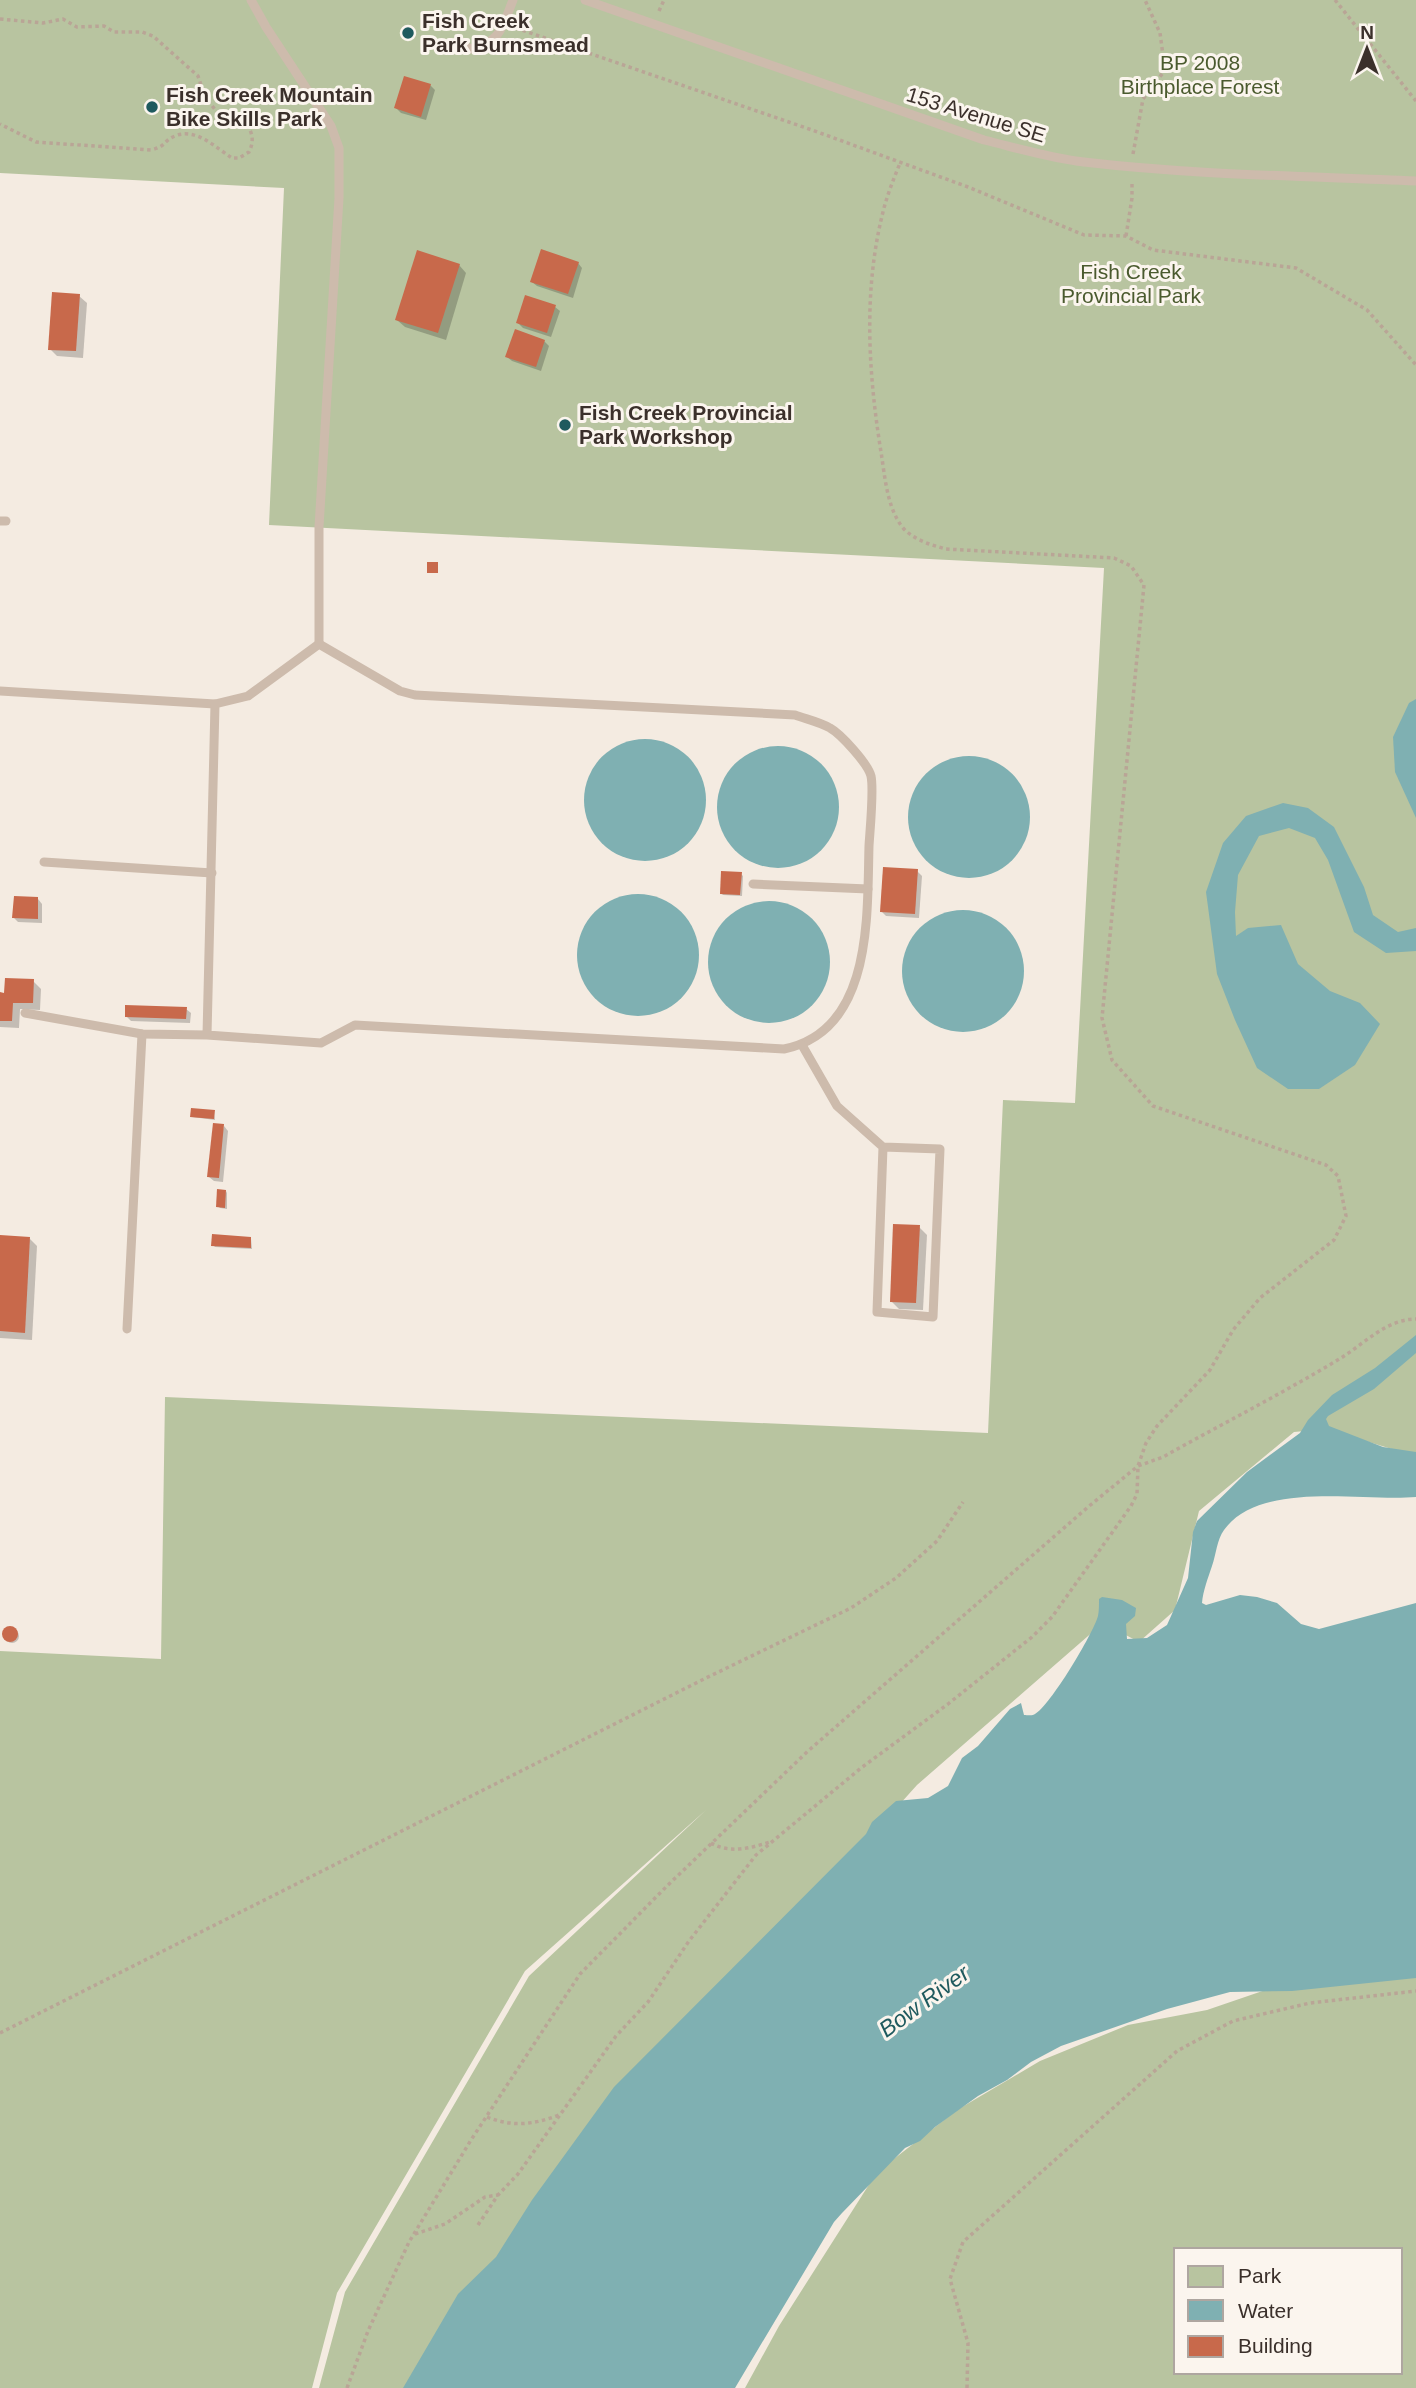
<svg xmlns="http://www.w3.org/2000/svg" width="1416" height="2388" viewBox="0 0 1416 2388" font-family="Helvetica,sans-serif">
<rect width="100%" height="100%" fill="#f4ebe1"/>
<!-- green -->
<g fill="#b8c4a0" fill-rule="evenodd">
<path d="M0 0H1416V1453H1405L1326 1429 1294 1432 1199 1511 1175 1610 1139 1642 1103 1623 917 1785 793 1923 454 2388H319L345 2292 529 1976 706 1810 525 1971 337 2293 312 2388H0V1651L161 1659 165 1397 988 1433 1003 1100 1075 1103 1104 568 269 525 284 188 0 173Z"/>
<path d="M1416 1953V2388H745L779 2326 877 2172 957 2110 1040 2061 1128 2025 1207 2010 1301 1978ZM1176 2250H1400V2372H1176Z"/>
</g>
<!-- water -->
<g fill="#7fb0b2">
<path d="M1416 699V818L1395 772 1393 737 1409 703Z"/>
<circle cx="645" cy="800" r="61"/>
<circle cx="778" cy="807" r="61"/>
<circle cx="969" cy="817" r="61"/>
<path d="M1283 803 1308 808 1334 827 1364 887 1373 915 1398 932 1416 928V951L1386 953 1354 932 1328 860 1315 838 1289 828 1259 836 1238 875 1235 912 1236 936 1248 928 1281 925 1298 964 1330 991 1360 1003 1380 1024 1355 1065 1319 1089H1288L1257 1068 1235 1020 1217 974 1206 892 1223 843 1246 816Z"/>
<circle cx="638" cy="955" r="61"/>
<circle cx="769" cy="962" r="61"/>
<circle cx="963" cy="971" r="61"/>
<path d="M1416 1335V1353L1374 1389 1328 1416 1326 1419 1329 1426 1383 1447 1416 1452V1497C1362 1502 1260 1480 1224 1530 1217 1539 1216 1555 1212 1566 1208 1578 1203 1591 1202 1603L1206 1605 1240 1595 1257 1597 1277 1603 1301 1624 1319 1629 1416 1603V1978L1292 1991 1230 1992 1167 2009 1061 2046 1031 2062 1007 2080 978 2096 935 2127 920 2141 905 2148 842 2213 834 2222 735 2388H403L458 2294 496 2257 532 2200 614 2087 866 1834 872 1822 896 1801 928 1798 948 1786 962 1758 978 1746 1010 1709 1021 1703 1024 1715C1027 1715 1033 1716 1035 1714 1050 1706 1093 1634 1098 1616 1099 1611 1099 1605 1099 1599L1102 1597 1122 1600 1136 1608 1135 1616 1126 1624 1127 1639 1147 1638 1167 1625 1188 1578 1193 1532 1197 1521 1247 1472 1300 1433 1308 1420 1332 1395 1375 1368Z"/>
</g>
<!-- shadow -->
<g fill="#0003">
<path d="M430 85 435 90 426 120 401 113 396 108Z"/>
<path d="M578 263 582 268 573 298 537 286 532 282Z"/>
<path d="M459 265 466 273 446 340 405 327 397 320Z"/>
<path d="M79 296 87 303 83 358 57 356 50 349Z"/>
<path d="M555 307 560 311 551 337 523 328 518 323Z"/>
<path d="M544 341 549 346 541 371 512 361 507 357Z"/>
<path d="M917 871 922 876 919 918 886 916 881 911Z"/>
<path d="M741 874 743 876 742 896 723 895 721 893Z"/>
<path d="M38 899 42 904V923L18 922 13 917Z"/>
<path d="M33 981 41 989 40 1010 20 1009 19 1028 0 1027V994H6Z"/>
<path d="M186 1009 191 1013 190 1023 131 1021 127 1017Z"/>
<path d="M214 1112 215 1120 192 1117Z"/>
<path d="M224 1126 228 1131 223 1182 214 1181 209 1177Z"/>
<path d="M226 1191 227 1193V1209L220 1208 218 1206Z"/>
<path d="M919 1227 927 1235 923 1310 899 1309 891 1301Z"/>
<path d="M0 1237 30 1239 37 1246 32 1340 0 1338Z"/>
<path d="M251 1239 252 1249 215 1247 213 1245Z"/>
<circle cx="12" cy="1636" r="7"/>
</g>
<!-- building -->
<g fill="#c8694b">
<path d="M404 76 431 84 421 117 394 108Z"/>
<path d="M541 249 579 262 568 294 530 282Z"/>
<path d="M417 250 460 264 438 333 395 320Z"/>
<path d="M52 292 80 294 76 351 48 350Z"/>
<path d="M525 295 556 305 547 333 516 323Z"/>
<path d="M515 329 545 340 536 367 505 357Z"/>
<rect x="427" y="562" width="11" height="11"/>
<path d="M883 867 918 869 915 914 880 912Z"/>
<path d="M721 871 742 872 740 895 720 894Z"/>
<path d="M14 896 38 897V919L12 918Z"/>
<path d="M5 978 34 979 33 1003H13L12 1021H0V992L4 993Z"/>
<path d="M125 1005 187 1007 186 1019 125 1017Z"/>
<path d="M191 1108 215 1110 214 1119 190 1117Z"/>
<path d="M213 1123 224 1124 219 1178 207 1177Z"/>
<path d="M217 1189 226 1190 225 1208 216 1207Z"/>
<path d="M893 1224 920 1225 916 1303 890 1302Z"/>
<path d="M212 1234 251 1237V1248L211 1246Z"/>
<path d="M0 1235 30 1237 25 1333 0 1331Z"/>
<circle cx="10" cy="1634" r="8"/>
</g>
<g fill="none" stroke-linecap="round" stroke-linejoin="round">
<!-- path -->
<g stroke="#b9a596" stroke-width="3.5" stroke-dasharray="3.5 3.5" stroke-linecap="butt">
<path d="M1335 0 1416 101"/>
<path d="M659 11 664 0"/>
<path d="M0 19 43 23 63 19 77 27 104 26 114 32H142L153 36 198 76 205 97 217 112 226 117H239C251 127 256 138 249 152L239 158H232C216 148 196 127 175 136 163 141 167 146 151 150L36 142 0 124"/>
<path d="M516 28 812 130 968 187 1084 235 1126 236 1153 250 1296 268 1367 310 1416 365"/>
<path d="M1133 154 1143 99 1165 70 1160 33 1145 0"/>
<path d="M1126 236 1132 198V183"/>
<path d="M711 1843C730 1854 751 1848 770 1842"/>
<path d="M0 2033 706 1678 851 1608 896 1578 937 1541 963 1502"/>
<path d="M487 2117C512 2127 533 2125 559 2115"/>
<path d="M478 2225 498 2195 518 2174 616 2036 648 2002 689 1941 756 1855 861 1768 948 1704 1032 1637 1052 1617 1131 1506 1137 1494 1138 1466 1146 1443 1157 1426 1210 1370 1233 1330 1260 1298 1334 1240 1346 1216 1338 1176 1326 1165 1153 1106 1112 1060 1102 1018 1144 585 1131 566 1114 558 946 549C931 545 914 540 903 528 887 508 885 477 881 452 868 371 863 288 884 208 888 193 894 178 900 163"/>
<path d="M415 2234 445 2224 485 2197 498 2195"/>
<path d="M347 2388 368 2331 409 2242 471 2140 580 1974 668 1885 808 1751 1088 1507 1138 1466 1163 1457C1222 1424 1283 1393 1341 1358 1365 1343 1387 1319 1416 1319"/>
<path d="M967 2388 968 2343 950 2279 963 2242 1177 2051 1233 2021 1310 2003 1416 1991"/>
</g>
<!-- lane -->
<g stroke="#cdbbac" stroke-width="9">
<path d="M251 0 266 27 331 126 339 148V198L319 527V644"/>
<path d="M585 0 984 140C1017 148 1050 158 1084 162 1194 175 1306 176 1416 181"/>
<path d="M458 44 471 49C502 41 502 27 513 0"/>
<path d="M0 521H6"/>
<path d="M0 691 215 704"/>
<path d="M44 862 212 873"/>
<path d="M753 884 868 889"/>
<path d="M25 1013 142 1034 207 1035 321 1043 355 1025 784 1049C873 1031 867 916 869 846 870 829 874 790 871 776 868 764 841 734 830 728 820 722 806 719 795 715L415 695 400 691 319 644 248 696 215 704 207 1035"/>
<path d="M802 1045 837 1106 883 1147 940 1149 933 1317 877 1312 883 1147"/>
<path d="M127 1329 142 1034"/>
</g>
</g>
<!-- markers -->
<g fill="#1f5a5e" stroke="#fbf5ee" stroke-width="2.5">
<circle cx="408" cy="33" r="7"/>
<circle cx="152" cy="107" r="7"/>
<circle cx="565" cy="425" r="7"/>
</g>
<g text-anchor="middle" stroke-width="6" stroke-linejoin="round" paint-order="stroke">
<!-- poi labels -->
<g font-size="21" font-weight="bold" fill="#3b302b" stroke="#fbf5ee" text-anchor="start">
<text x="422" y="28">Fish Creek<tspan x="422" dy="24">Park Burnsmead</tspan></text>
<text x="166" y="102">Fish Creek Mountain<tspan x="166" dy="24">Bike Skills Park</tspan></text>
<text x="579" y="420">Fish Creek Provincial<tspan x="579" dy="24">Park Workshop</tspan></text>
</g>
<!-- park labels -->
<g font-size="21" fill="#4a5a2e" stroke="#fbf5ee">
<text x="1200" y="70">BP 2008<tspan x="1200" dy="24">Birthplace Forest</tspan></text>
<text x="1131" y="279">Fish Creek<tspan x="1131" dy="24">Provincial Park</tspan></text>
</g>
<!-- street labels -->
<g font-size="21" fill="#3b302b" stroke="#fbf5ee">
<text transform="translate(976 115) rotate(17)" y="7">153 Avenue SE</text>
</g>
<!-- water labels -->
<g font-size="23" font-style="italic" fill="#1f5a5e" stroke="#fbf5ee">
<text transform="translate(924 2001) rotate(-36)" y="8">Bow River</text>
</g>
</g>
<!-- legend -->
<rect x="1174" y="2248" width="228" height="126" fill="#fbf5ee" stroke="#aea6a0" stroke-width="2"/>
<rect x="1188" y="2266" width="35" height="21" fill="#b8c4a0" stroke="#aea6a0" stroke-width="2"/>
<text x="1238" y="2283" font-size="21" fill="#3b302b">Park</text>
<rect x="1188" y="2300" width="35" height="21" fill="#7fb0b2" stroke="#aea6a0" stroke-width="2"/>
<text x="1238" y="2318" font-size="21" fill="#3b302b">Water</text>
<rect x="1188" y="2336" width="35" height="21" fill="#c8694b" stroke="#aea6a0" stroke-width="2"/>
<text x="1238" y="2353" font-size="21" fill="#3b302b">Building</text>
<!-- north arrow -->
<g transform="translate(1367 49)" stroke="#fbf5ee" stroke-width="5" paint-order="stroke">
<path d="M0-5L12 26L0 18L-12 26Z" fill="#3b302b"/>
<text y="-10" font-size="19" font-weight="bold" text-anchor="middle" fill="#3b302b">N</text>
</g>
</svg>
